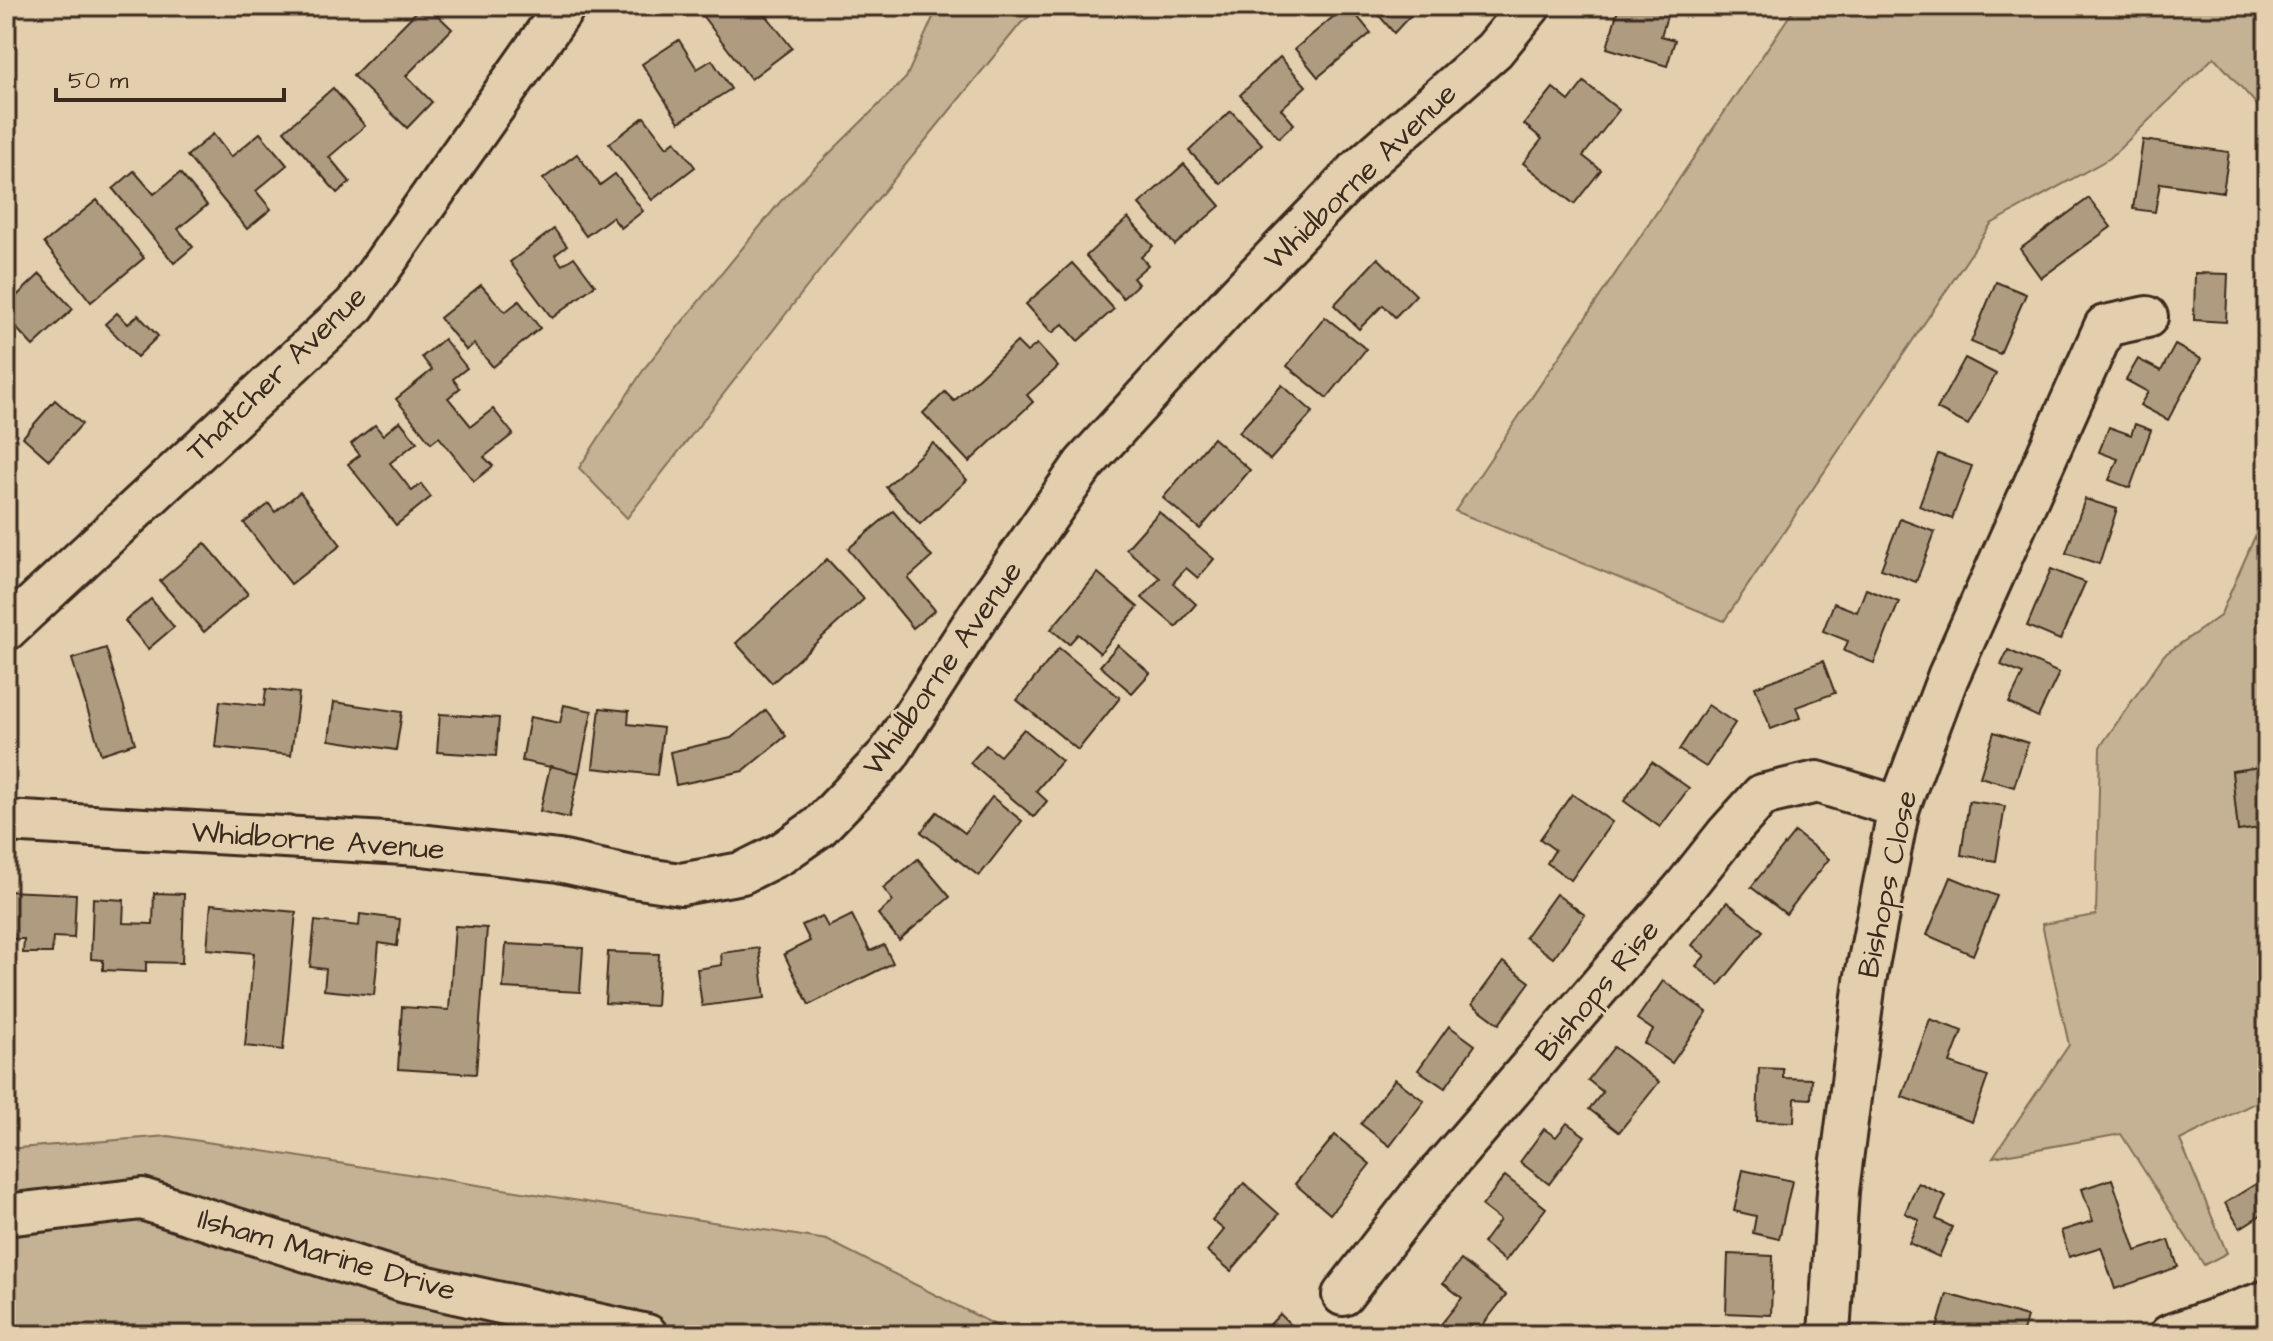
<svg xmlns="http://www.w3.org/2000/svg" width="2273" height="1341" viewBox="0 0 2273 1341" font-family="'Architects Daughter',sans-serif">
<rect width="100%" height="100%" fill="#e3cfad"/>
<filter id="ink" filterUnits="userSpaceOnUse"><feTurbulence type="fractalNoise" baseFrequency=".0125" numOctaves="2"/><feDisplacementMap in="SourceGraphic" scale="16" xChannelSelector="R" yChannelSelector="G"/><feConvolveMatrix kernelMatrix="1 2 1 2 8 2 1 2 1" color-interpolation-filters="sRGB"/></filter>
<g filter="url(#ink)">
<!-- green -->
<g fill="#c5b193" stroke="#806e58" stroke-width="2">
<path d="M938 6H1043L1021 23 827 261 627 518 579 468 646 366 780 202 906 78Z"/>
<path d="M1796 6H2267V116L2214 57 2110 158 1991 224 1724 621 1455 511Z"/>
<path d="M2267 509V766L2232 771 2238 830 2267 827V1097L2180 1140 2227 1253 2204 1265 2121 1134 1993 1157 2069 1045 2042 924 2096 915 2100 747 2164 655 2220 616Z"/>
<path d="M168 1136 827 1240 1015 1335H6V1149Z"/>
</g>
<!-- building -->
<g fill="#af9c80" stroke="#3b2a1e" stroke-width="2">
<path d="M422 6H428L452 29 406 76 432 102 407 128 353 76Z"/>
<path d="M711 6H759L792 48 751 79 701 14Z"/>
<path d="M1346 6H1349L1371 33 1318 77 1295 49Z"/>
<path d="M1371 6H1419L1394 33Z"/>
<path d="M1619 6H1670L1661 36 1675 40 1667 66 1607 48Z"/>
<path d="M679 40 697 69 712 60 731 89 679 122 642 64Z"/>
<path d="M1280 57 1306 86 1281 109 1294 124 1279 138 1240 95Z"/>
<path d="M1584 82 1619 110 1583 156 1601 170 1574 204 1523 163 1542 139 1524 124 1553 88 1569 101Z"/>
<path d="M333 88 365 126 329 157 350 182 337 193 284 131Z"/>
<path d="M1231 111 1262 144 1221 184 1189 151Z"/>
<path d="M644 117 667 147 675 141 695 167 652 200 609 144Z"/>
<path d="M260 133 287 165 256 191 271 209 247 229 187 156 213 134 231 157Z"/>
<path d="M2143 140 2229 152 2223 192 2160 183 2155 212 2133 209Z"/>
<path d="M577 154 600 185 615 174 643 211 621 228 612 217 586 236 543 179Z"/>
<path d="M1184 164 1220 206 1175 245 1139 204Z"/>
<path d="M134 171 154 194 180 173 207 205 178 229 193 247 174 263 113 189Z"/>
<path d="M2089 198 2111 227 2041 278 2020 249Z"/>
<path d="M97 200 144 258 91 302 44 243Z"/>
<path d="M1128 218 1153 246 1141 257 1148 265 1133 278 1138 284 1123 298 1086 256Z"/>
<path d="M554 229 567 246 555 255 562 265 574 257 595 285 552 318 510 262Z"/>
<path d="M1378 258 1416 295 1395 317 1383 305 1359 329 1334 305Z"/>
<path d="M1072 263 1114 309 1078 341 1063 324 1052 333 1026 304Z"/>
<path d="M2195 273 2228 274 2226 322 2194 320Z"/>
<path d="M40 274 73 309 33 346 6 317V306Z"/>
<path d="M1996 282 2026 294 2000 354 1971 342Z"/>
<path d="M481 285 505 312 519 301 540 328 493 367 474 344 466 350 440 318Z"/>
<path d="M117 313 128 324 138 315 158 336 137 357 105 324Z"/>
<path d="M1325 317 1366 349 1327 398 1287 366Z"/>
<path d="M444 339 467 368 453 379 460 388 448 398 471 426 493 409 513 434 484 457 493 466 474 481 439 437 431 443 396 399 432 370 422 357Z"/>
<path d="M1017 342 1027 352 1037 344 1058 367 1027 395 1033 402 969 462 923 413 945 392 954 401Z"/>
<path d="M2175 345 2201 359 2168 420 2140 405 2148 392 2126 380 2138 359 2161 371Z"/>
<path d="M1965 358 1996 374 1968 425 1937 409Z"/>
<path d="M1282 385 1313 412 1270 460 1239 432Z"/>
<path d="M55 400 82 424 49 460 23 437Z"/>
<path d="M400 421 417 442 390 463 412 491 421 484 431 497 396 525 348 464 360 455 351 444 375 425 383 435Z"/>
<path d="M2135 424 2151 430 2130 488 2109 480 2118 459 2099 452 2109 427 2131 435Z"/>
<path d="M1213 438 1250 470 1200 529 1163 498Z"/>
<path d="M933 443 967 480 920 524 886 487Z"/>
<path d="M1938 454 1972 466 1952 519 1919 506Z"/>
<path d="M300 492 341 545 291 584 244 523 269 504 275 512Z"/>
<path d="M2085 499 2117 509 2099 564 2066 553Z"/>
<path d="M893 511 932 557 908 578 935 610 913 628 848 549Z"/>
<path d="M1159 512 1214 559 1198 578 1186 568 1173 583 1196 604 1176 627 1142 598 1160 578 1126 549Z"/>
<path d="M1900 519 1935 532 1916 582 1881 569Z"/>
<path d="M205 543 248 594 204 632 160 581Z"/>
<path d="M827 559 864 599 772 683 736 643Z"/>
<path d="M2051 569 2085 583 2060 640 2027 626Z"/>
<path d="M1098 573 1138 607 1100 653 1078 634 1069 644 1051 629Z"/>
<path d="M1866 589 1899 602 1874 663 1844 651 1848 641 1823 631 1834 603 1857 612Z"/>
<path d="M151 599 174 627 148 649 125 621Z"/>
<path d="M1118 645 1150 673 1132 693 1100 666Z"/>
<path d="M106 648 135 743 101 754 72 659Z"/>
<path d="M1059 648 1120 698 1078 750 1017 700Z"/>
<path d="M2008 650 2059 673 2038 717 2009 703 2023 674 2001 665Z"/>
<path d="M1823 661 1835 693 1796 707 1800 718 1771 729 1755 687Z"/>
<path d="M266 689 299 693 291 755 215 747 220 701 264 706Z"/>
<path d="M334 702 402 712 396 750 329 740Z"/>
<path d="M564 705 592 711 579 773 522 761 530 717 560 723Z"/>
<path d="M1708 705 1735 723 1706 767 1679 750Z"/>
<path d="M600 708 629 711 628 724 663 728 657 775 593 768Z"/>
<path d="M766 710 786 736 743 771 676 785 670 752 731 738Z"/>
<path d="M440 714 499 718 496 756 437 752Z"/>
<path d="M1024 729 1062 761 1036 791 1047 801 1034 817 970 763 986 745 1000 756Z"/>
<path d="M1994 732 2028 743 2014 787 1980 777Z"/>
<path d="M1652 762 1689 788 1660 827 1624 801Z"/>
<path d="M550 766 579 773 569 818 540 811Z"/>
<path d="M2267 766V827L2238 831 2232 771Z"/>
<path d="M1572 794 1612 822 1571 880 1547 863 1555 850 1540 839Z"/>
<path d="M992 797 1022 821 979 876 921 832 937 812 965 833Z"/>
<path d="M1969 801 2005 806 1996 861 1961 855Z"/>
<path d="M1795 832 1829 859 1786 914 1751 887Z"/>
<path d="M918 859 950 897 899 940 878 914 893 901 883 888Z"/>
<path d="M1951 877 1997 896 1973 955 1927 935Z"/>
<path d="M6 891 76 894 74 938 53 937 52 953H23L24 939H6Z"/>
<path d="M154 893 184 894 182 963 146 962V972L103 970V960L91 959 93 898 124 900 123 923 153 924Z"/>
<path d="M1556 894 1585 915 1553 958 1525 937Z"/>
<path d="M1727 902 1763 931 1719 985 1696 966 1705 956 1692 945Z"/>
<path d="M211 904 296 912 283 1050 245 1046 254 953 207 949Z"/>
<path d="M360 914 400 919 397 946 379 943 374 995 324 990 326 969 310 967 315 921 359 926Z"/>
<path d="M852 915 870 951 884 945 893 963 809 1005 784 954 810 941 802 925 822 916 828 927Z"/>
<path d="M455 926 487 928 476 1074 398 1069 402 1007 449 1010Z"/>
<path d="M506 944 583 948 580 992 503 988Z"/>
<path d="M759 948 765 998 702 1006 697 969 722 965 721 953Z"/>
<path d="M608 952 659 954 656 1006 605 1003Z"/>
<path d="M1503 962 1530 982 1499 1024 1472 1004Z"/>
<path d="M1663 981 1707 1012 1672 1063 1644 1043 1653 1030 1637 1019Z"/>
<path d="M1930 1019 1962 1031 1950 1063 1988 1076 1972 1122 1902 1097Z"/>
<path d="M1449 1026 1475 1045 1445 1088 1418 1070Z"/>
<path d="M1614 1047 1659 1082 1619 1132 1589 1109 1603 1092 1588 1080Z"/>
<path d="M1759 1068 1783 1069V1078L1812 1079 1811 1099 1795 1098 1794 1122 1757 1121Z"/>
<path d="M1395 1079 1424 1101 1390 1146 1361 1124Z"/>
<path d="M1567 1123 1585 1136 1549 1184 1520 1162 1544 1129 1556 1137Z"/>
<path d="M1335 1135 1370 1164 1330 1214 1295 1184Z"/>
<path d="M1743 1170 1792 1181 1779 1239 1753 1233 1756 1216 1734 1211Z"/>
<path d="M1505 1176 1546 1208 1505 1261 1483 1243 1500 1220 1482 1206Z"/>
<path d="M2267 1177V1211L2240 1228 2225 1203Z"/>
<path d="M2112 1179 2136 1251 2169 1240 2178 1267 2115 1289 2101 1247 2069 1257 2061 1231 2093 1221 2082 1189Z"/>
<path d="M1244 1183 1279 1214 1231 1271 1207 1251 1224 1230 1212 1220Z"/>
<path d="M1918 1183 1946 1196 1936 1219 1952 1227 1939 1257 1909 1243 1919 1220 1905 1213Z"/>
<path d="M1728 1254 1773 1256 1771 1315 1726 1313Z"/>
<path d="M1461 1260 1506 1295 1475 1335H1447L1438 1328 1462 1298 1443 1283Z"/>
<path d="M1947 1294 2027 1317 2022 1335H1935Z"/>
<path d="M1280 1314 1301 1335H1260Z"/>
</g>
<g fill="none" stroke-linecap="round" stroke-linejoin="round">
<defs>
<g id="minor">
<path d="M6 630 355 305 565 6"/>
<path d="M6 821 421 845 559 861 632 877 681 884 742 873 782 853 819 827 888 755 978 616 1084 464 1237 296 1360 168 1494 50 1530 6"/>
<path d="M6 1215 142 1199 405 1282 647 1335"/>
<path d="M1343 1295 1418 1198 1684 888 1726 835 1762 795 1817 782 1899 807"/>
<path d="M1829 1335 1838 1191 1865 981 1899 807 1948 677 2105 326 2147 317"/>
<path d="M2170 1335 2267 1301"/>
</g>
</defs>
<!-- minor casing -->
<use href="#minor" stroke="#3b2a1e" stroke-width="46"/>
<!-- minor -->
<use href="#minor" stroke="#e3cfad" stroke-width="40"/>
</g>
</g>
<g text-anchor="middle" stroke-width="6" stroke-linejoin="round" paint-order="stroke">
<!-- street labels -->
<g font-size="30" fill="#3b2a1e" stroke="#e3cfad">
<text transform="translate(1360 176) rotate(-44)" y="10">Whidborne Avenue</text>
<text transform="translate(276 373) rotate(-44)" y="10">Thatcher Avenue</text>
<text transform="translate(942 668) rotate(-55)" y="10">Whidborne Avenue</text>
<text transform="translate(318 840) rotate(4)" y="10">Whidborne Avenue</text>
<text transform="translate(1887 884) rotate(-78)" y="10">Bishops Close</text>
<text transform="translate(1597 990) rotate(-50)" y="10">Bishops Rise</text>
<text transform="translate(327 1254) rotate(16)" y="10">Ilsham Marine Drive</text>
</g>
</g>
<!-- margin -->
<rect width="2273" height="1341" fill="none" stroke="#e3cfad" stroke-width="32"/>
<rect x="16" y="16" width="2241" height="1309" fill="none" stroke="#3b2a1e" stroke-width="3" filter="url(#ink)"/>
<!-- scale -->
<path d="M56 88v12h228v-12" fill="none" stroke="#3b2a1e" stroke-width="4"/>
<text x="68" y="88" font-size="24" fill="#3b2a1e" stroke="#e3cfad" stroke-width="6" paint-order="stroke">50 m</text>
</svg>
